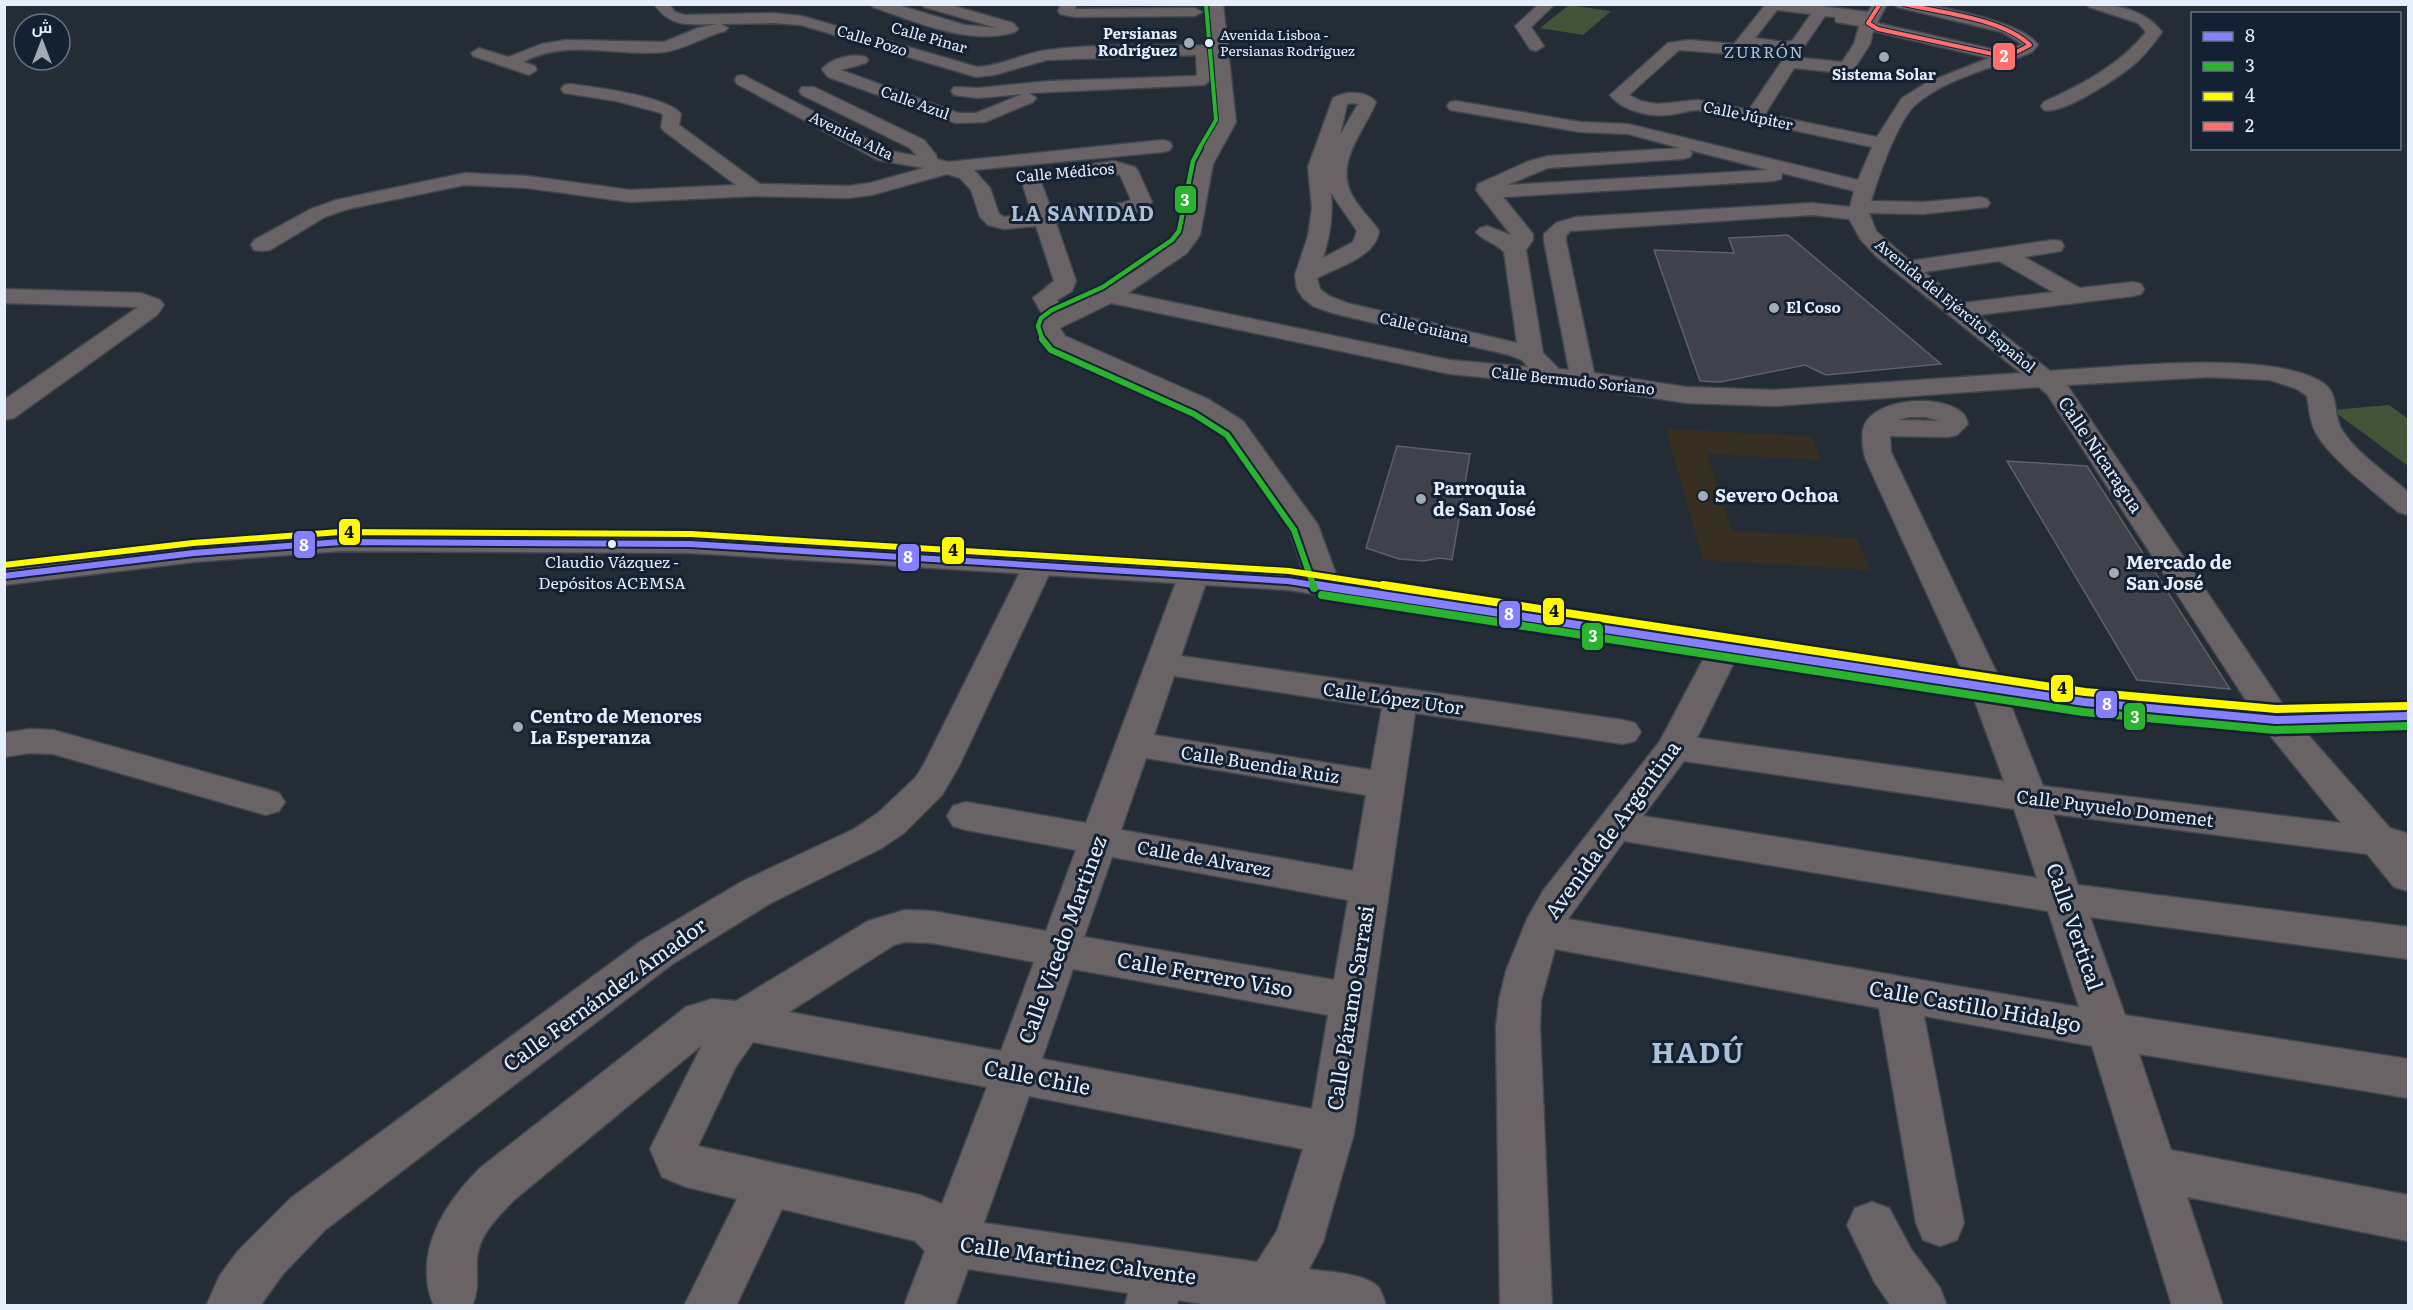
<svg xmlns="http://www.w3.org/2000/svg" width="2413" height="1310" viewBox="0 0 2413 1310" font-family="Literata,Cairo,serif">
<rect width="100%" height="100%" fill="#242c35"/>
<!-- education -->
<path fill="#382f23" d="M1666 429 1812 436 1822 460 1707 454 1732 531 1857 538 1870 570 1703 560Z"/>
<!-- green -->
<g fill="#435337">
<path d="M1569 5 1611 11 1583 35 1540 28Z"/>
<path d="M2389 405 2408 419V466L2332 410Z"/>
</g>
<!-- building -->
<g fill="#3f424b" stroke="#5d6069" stroke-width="1.5">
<path d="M1788 235 1941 364 1826 375 1805 365 1720 382 1700 381 1654 250 1734 253 1729 238Z"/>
<path d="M1397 446 1470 454 1452 560 1440 558 1424 561 1399 559 1366 548Z"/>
<path d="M2007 461 2087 466 2230 689 2137 680Z"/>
</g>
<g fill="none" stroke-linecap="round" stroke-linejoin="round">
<defs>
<g id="minor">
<path d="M654 4H669L675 12 685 15 773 13 802 16 977 67C1002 66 1023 53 1048 50 1103 43 1159 47 1213 45L1209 4H1223L1236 122 1213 164 1200 235 1187 253 1128 293 1450 360 1528 367 1522 360 1509 355 1332 313 1313 306 1303 298 1297 289 1295 275 1308 236 1312 208 1308 167 1333 98C1346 91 1366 90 1376 102 1364 132 1333 163 1353 197 1360 209 1371 219 1379 231 1376 257 1338 267 1317 278L1320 289 1329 296 1347 303 1517 343 1504 252C1496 243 1483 241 1476 232L1480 228 1487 226 1511 235 1476 190 1478 184 1529 161 1548 156 1680 148 1628 134 1580 132 1456 111 1450 110 1447 106 1450 102 1456 101 1580 122 1628 124 1858 180 1872 147 1698 110C1688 110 1679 114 1669 115 1650 117 1622 111 1610 95L1668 43 1690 40 1734 44 1766 4H1805L1868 12 1873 4H1887L1877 23 2005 52 2022 44 2002 32 1897 7 1895 4C1904 4 1914 3 1924 5 1950 8 2025 24 2038 45L2032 52C1994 68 1946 78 1915 105 1897 122 1878 178 1871 201L1924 202 1980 197 1987 199 1990 203 1987 207 1924 214 1869 213 1876 231 1910 261 2053 240 2061 241 2064 246 2061 251 2024 257 2080 288 2133 282 2141 284 2144 289 2141 294 2133 296 1978 315 2050 371C2110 368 2285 347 2328 387 2338 398 2334 418 2342 430 2357 454 2387 473 2408 492V515L2398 512C2374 491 2331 460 2316 433 2310 423 2309 408 2307 396L2297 389 2270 380 2209 377 2067 385 2288 712 2390 828 2406 833 2408 838V891L2394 887 2367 854 2053 814 2078 885 2408 927V959L2090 917 2125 1015 2408 1059V1098L2139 1054 2171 1150 2408 1195V1241L2187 1197 2223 1306H2172L2092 1046 1924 1016 1964 1223 1957 1240 1940 1246 1923 1240 1916 1223 1879 1008 1555 949 1541 1000 1540 1027 1552 1306H1500L1496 1027 1499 1000 1506 971 1527 919 1543 891 1660 741 1713 641 1725 638 1737 641 1741 648 1697 738 2004 781 1970 688 1865 458C1863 448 1861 434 1864 426 1875 398 1940 394 1961 412 1965 414 1967 420 1968 424L1957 435 1948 437 1890 436 1891 452 2004 688 2043 786 2341 823 2264 728 2047 394 2039 387 1774 406 1686 403 1583 387 1450 374 1111 303 1060 328 1065 336 1208 399 1243 421 1318 525 1340 585 1335 592 1324 594 1313 592 1308 585 1288 525 1225 433 1190 411 1047 346 1038 334 1036 326 1044 317 1033 298 1054 281 1036 226 1004 229 988 225 980 217 971 190 960 178 947 174 872 195 848 198 755 196 630 202 527 188 465 185 348 209 325 217 270 250 262 251 254 250 251 245 254 240 311 209 336 200 465 173 527 176 630 190 736 185 664 131 661 127 663 115 661 113 616 101 564 93 561 89 564 85 570 84C594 87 668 96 681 114L679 125 760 184 848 186 870 183 924 168 878 160 737 84 735 80 737 76 743 75 890 151 917 156 910 148 802 95 799 91 802 87H814L924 140 936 155 937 159 948 162 1163 140 1170 142 1172 146 1170 150 1163 152 974 170 990 188 999 214 1004 217 1032 214 1020 176 1023 172H1037L1052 211 1123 203 1131 200 1120 175C1106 171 1093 177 1079 174L1076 170 1079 166 1114 161 1135 167 1138 171 1152 202C1139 220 1078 221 1056 223L1076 281 1072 291 1057 300 1062 308C1099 292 1153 267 1179 234L1193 164 1218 122 1214 55H1212L1214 77 1204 85 1029 93 1036 98 1033 102 985 122 956 123 828 77 822 69C831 58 852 53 866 57L868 60 866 63 841 70 958 113H976L1023 94 978 98 954 95 951 91 954 87 978 88 1050 81 1195 76 1197 75 1196 55 1047 60 994 75 976 77 801 25 773 23 721 24 728 28 725 31C705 36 686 49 664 52 616 57 568 38 523 62L535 66 537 70 529 75 473 56 471 53 479 48 508 57 542 44 566 40 664 42 698 28 717 24C690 24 672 29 654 4ZM1777 10 1811 14 1792 41 1784 42 1755 38ZM1825 16 1835 17 1836 22 1859 26 1854 44 1842 62 1803 58 1782 61 1749 110 1698 100 1657 104 1641 101 1629 95 1679 50 1731 54 1745 51 1748 46C1767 49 1784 53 1803 48ZM1873 31 1989 58 1928 82 1902 98 1877 137 1765 114 1794 68 1833 72 1854 69 1870 44ZM1353 103 1358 104 1340 135 1347 104ZM1690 150 1768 170 1507 185 1548 168 1683 159 1690 157 1692 153ZM1782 173 1854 191 1850 207 1812 203 1576 217 1556 223 1544 234V241L1569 370 1559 369 1543 353 1526 250 1533 240V234L1503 197 1774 181 1781 179ZM1331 193 1357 231 1353 242 1323 258C1330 236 1333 216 1331 193ZM1812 215 1849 219 1861 240 1877 257 2021 373 1774 390 1686 387 1594 373 1566 241V236L1570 231ZM1999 261 2053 292 1963 303 1924 272ZM1909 417H1926L1939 421 1898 420ZM1684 761 2014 809 2037 878 1643 816ZM1624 841 2048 911 2079 1007 1568 919Z"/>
<path d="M871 4H894L965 25 997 28 924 7 922 4H947L1013 23 1018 29 1015 32C969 46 917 22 873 7Z"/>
<path d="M1061 4H1076L1075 9 1195 8 1202 12 1195 16 1075 17 1060 14 1058 11Z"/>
<path d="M1539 4H1555L1531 27 1544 46 1536 51 1530 49 1515 26Z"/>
<path d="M2087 4C2114 4 2145 9 2162 32 2155 42 2147 52 2138 61 2122 75 2064 115 2044 110L2041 106 2044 102C2082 84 2119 66 2146 32L2138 23 2089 7Z"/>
<path d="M4 289 141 293 160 300 164 305 157 315 14 418 5 420 4 400 138 307 4 303Z"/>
<path d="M1038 557 1049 560 1053 566 959 766 942 795 904 833 880 849 771 903 671 965 325 1230 283 1274 260 1306H206L220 1275 238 1251 291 1198 641 941 743 881 854 829 878 813 916 777 924 764 1023 566 1027 560Z"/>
<path d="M1194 565 1205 567 1209 574 1181 656 1623 720 1635 723 1641 732 1635 741 1623 744 1415 713 1354 1133 1323 1242 1309 1269C1327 1272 1367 1273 1379 1288 1382 1292 1384 1300 1386 1306H1214L1178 1300 1177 1306H1125L1128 1293 968 1269 955 1306H904L925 1251 915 1241 782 1209 736 1306H684L737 1199 686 1187 662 1177 650 1149 702 1045 514 1200C498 1217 479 1234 477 1259 476 1278 480 1287 472 1306H434C412 1254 444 1204 480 1168L686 1007 712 999 736 1001 868 921 905 910 932 911 1046 931 1076 850 966 830 953 826 947 816 953 806 966 802 1086 823 1179 574 1183 567ZM1174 676 1382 708 1371 770 1154 735ZM1146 758 1366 795 1353 871 1121 830ZM1112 857 1348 900 1334 980 1084 937ZM905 942 932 943 1034 962 1001 1051 789 1012 894 945ZM1073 969 1328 1015 1312 1109 1042 1059ZM753 1042 987 1087 942 1204 920 1195 698 1146 735 1068ZM1029 1096 1303 1149 1277 1231 1257 1262 984 1223Z"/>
<path d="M30 729 53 730 266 789 279 793 285 802 279 811 266 815 53 754 30 753 4 757V733Z"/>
<path d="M1872 1202 1889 1208 1911 1249 1940 1288 1947 1306H1891L1875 1283 1847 1225 1855 1208Z"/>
</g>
<path id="major" d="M341 533 690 535 1288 572 2084 691 2276 708 2408 704V728L2276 732 2084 713 1288 590 690 553 341 551 194 562 4 585V567L194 544Z"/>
</defs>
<!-- minor casing -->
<use href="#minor" stroke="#41474f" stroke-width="3"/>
<!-- major casing -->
<use href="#major" stroke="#41474f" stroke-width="3"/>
<!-- minor -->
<use href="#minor" fill="#6a6365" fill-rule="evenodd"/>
<!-- major -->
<use href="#major" fill="#6a6368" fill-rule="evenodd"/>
<defs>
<path id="bus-1-far1" d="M4 576 194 553 341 542 690 544 1288 581 1326 587"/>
<path id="bus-1" d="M1316 585 2084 702 2276 720 2408 716"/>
<path id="bus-2-far3" d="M1199 149 1216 120 1206 5"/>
<path id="bus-2-far2" d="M1043 341 1038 326 1041 318 1052 310 1103 287 1172 240 1179 231 1193 161 1200 148"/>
<path id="bus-2-far1" d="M1042 339 1051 350 1194 414 1227 435 1294 530 1314 587"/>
<g id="bus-2">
<path d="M1313 585 1314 588"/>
<path d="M1322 595 2083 712 2275 730 2408 726"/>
</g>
<path id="bus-3-far1" d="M4 565 193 543 340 532 691 534 1289 571 1393 587"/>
<path id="bus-3" d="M1383 585 2085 692 2276 709 2408 706"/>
<path id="bus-4" d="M1880 4 1868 23 1878 29 2007 57 2030 45C2001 18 1942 13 1904 4"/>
</defs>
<!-- bus-1-far1 casing -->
<use href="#bus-1-far1" stroke="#132133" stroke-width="10"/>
<!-- bus-1 casing -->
<use href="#bus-1" stroke="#132133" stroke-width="13"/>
<!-- bus-2-far3 casing -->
<use href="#bus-2-far3" stroke="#132133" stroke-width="6"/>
<!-- bus-2-far2 casing -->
<use href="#bus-2-far2" stroke="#132133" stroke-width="8"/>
<!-- bus-2-far1 casing -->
<use href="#bus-2-far1" stroke="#132133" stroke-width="10"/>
<!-- bus-2 casing -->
<use href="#bus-2" stroke="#132133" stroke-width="13"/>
<!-- bus-3-far1 casing -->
<use href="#bus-3-far1" stroke="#132133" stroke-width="10"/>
<!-- bus-3 casing -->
<use href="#bus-3" stroke="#132133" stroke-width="13"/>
<!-- bus-4 casing -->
<use href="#bus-4" stroke="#132133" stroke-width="6"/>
<!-- bus-1-far1 -->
<use href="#bus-1-far1" stroke="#8680ff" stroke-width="6"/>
<!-- bus-1 -->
<use href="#bus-1" stroke="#8680ff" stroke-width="8"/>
<!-- bus-2-far3 -->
<use href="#bus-2-far3" stroke="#29b32f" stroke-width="4"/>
<!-- bus-2-far2 -->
<use href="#bus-2-far2" stroke="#29b32f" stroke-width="4.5"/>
<!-- bus-2-far1 -->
<use href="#bus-2-far1" stroke="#29b32f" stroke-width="6"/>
<!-- bus-2 -->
<use href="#bus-2" stroke="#29b32f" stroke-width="8"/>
<!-- bus-3-far1 -->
<use href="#bus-3-far1" stroke="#fff901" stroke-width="6"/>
<!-- bus-3 -->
<use href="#bus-3" stroke="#fff901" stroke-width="8"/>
<!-- bus-4 -->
<use href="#bus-4" stroke="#fe6f6d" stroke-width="4"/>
</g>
<!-- markers -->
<g fill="#a1abb6" stroke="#132133" stroke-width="2">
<circle cx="1189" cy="43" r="6"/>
<circle cx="1884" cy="57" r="6"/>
<circle cx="1774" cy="308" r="6"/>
<circle cx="1703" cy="496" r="6"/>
<circle cx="1421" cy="499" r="6"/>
<circle cx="2114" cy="573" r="6"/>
<circle cx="518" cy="727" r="6"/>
</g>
<g fill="#e5effb" stroke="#132133" stroke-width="2">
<circle cx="1209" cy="43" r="5"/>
<circle cx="612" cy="544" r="5"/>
</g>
<g text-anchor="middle" stroke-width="6" stroke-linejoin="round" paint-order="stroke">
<!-- far-bus labels -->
<g font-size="14" fill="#e5effb" stroke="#132133" text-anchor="start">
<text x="1220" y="40">Avenida Lisboa -<tspan x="1220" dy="16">Persianas Rodríguez</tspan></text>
</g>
<!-- far-poi labels -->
<g font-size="15" font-weight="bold" fill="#e5effb" stroke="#132133" text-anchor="end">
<text x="1177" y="39">Persianas<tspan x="1177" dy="17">Rodríguez</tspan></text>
<text x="1884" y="80" text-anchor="middle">Sistema Solar</text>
<text x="1786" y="313" text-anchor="start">El Coso</text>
</g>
<!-- far-street labels -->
<g font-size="15" fill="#e5effb" stroke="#132133">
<text transform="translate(929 38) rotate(16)" y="5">Calle Pinar</text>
<text transform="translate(872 41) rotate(17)" y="5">Calle Pozo</text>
<text transform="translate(915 103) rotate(20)" y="5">Calle Azul</text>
<text transform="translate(1748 116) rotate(12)" y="5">Calle Júpiter</text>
<text transform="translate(851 136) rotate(26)" y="5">Avenida Alta</text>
<text transform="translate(1065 173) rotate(-5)" y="5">Calle Médicos</text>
<text transform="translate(1955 306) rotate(39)" y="5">Avenida del Ejército Español</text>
<text transform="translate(1424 328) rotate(13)" y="5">Calle Guiana</text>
<text transform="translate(1573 381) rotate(6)" y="5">Calle Bermudo Soriano</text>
</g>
<!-- far-neighbourhood labels -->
<g font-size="16" letter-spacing="1.5" fill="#adc0d8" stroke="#132133">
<text x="1764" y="58">ZURRÓN</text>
</g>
<!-- bus labels -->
<g font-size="16" fill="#e5effb" stroke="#132133">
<text x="612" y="568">Claudio Vázquez -<tspan x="612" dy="21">Depósitos ACEMSA</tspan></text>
</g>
<!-- street labels -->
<g font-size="18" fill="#e5effb" stroke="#132133">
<text transform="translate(2100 455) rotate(56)" y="6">Calle Nicaragua</text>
<text transform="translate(1393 699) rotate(8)" y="6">Calle López Utor</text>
<text transform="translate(1260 765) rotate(9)" y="6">Calle Buendia Ruiz</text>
<text transform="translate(2115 809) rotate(7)" y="6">Calle Puyuelo Domenet</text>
<text transform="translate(1204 859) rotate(10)" y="6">Calle de Alvarez</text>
</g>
<!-- poi labels -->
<g font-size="18" font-weight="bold" fill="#e5effb" stroke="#132133" text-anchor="start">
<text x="1433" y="495">Parroquia<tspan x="1433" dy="21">de San José</tspan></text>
<text x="1715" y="502">Severo Ochoa</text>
<text x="2126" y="569">Mercado de<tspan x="2126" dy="21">San José</tspan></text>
<text x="530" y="723">Centro de Menores<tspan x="530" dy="21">La Esperanza</tspan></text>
</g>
<!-- far-district labels -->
<g font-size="20" font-weight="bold" letter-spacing="1.5" fill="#adc0d8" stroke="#132133">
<text x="1083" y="221">LA SANIDAD</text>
</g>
<!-- near-street labels -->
<g font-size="21" fill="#e5effb" stroke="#132133">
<text transform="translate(1613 830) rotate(-54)" y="7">Avenida de Argentina</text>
<text transform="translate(2074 927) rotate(71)" y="7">Calle Vertical</text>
<text transform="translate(1063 940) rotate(-70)" y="7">Calle Vicedo Martinez</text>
<text transform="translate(1205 975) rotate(10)" y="7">Calle Ferrero Viso</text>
<text transform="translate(605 995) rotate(-36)" y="7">Calle Fernández Amador</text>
<text transform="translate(1975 1007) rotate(10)" y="7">Calle Castillo Hidalgo</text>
<text transform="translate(1351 1008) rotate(-81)" y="7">Calle Páramo Sarrasi</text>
<text transform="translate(1037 1078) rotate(11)" y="7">Calle Chile</text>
<text transform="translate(1078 1261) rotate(8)" y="7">Calle Martinez Calvente</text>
</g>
<!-- near-district labels -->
<g font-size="28" font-weight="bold" letter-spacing="1.5" fill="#adc0d8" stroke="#132133">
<text x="1698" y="1063">HADÚ</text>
</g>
</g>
<g stroke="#132133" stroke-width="2">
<rect x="1992" y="42" width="24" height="29" rx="6" fill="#fe6f6d"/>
<rect x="1174" y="185" width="23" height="29" rx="6" fill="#29b32f"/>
<rect x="338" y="518" width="23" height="28" rx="6" fill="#fff901"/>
<rect x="293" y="530" width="23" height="29" rx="6" fill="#8680ff"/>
<rect x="941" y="536" width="24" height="29" rx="6" fill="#fff901"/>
<rect x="897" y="543" width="23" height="29" rx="6" fill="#8680ff"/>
<rect x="1542" y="597" width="23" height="29" rx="6" fill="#fff901"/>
<rect x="1498" y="600" width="23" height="29" rx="6" fill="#8680ff"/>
<rect x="1581" y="622" width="23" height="29" rx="6" fill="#29b32f"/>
<rect x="2050" y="674" width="24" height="29" rx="6" fill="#fff901"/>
<rect x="2095" y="690" width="23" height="29" rx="6" fill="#8680ff"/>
<rect x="2123" y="702" width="23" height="29" rx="6" fill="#29b32f"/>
</g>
<g font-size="16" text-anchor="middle" font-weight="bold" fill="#fff">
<text x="2004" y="62">2</text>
<text x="1185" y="206">3</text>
<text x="304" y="551">8</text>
<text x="908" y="563">8</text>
<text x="1509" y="620">8</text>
<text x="1593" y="642">3</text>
<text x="2107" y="710">8</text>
<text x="2135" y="723">3</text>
</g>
<g font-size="16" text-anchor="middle" font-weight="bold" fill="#111">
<text x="349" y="538">4</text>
<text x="953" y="556">4</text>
<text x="1554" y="617">4</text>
<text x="2062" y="694">4</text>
</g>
<!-- border -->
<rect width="2413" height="1310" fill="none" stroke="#e5effb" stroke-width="12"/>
<!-- legend -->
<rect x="2191" y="12" width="210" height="138" fill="#132133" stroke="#677383" stroke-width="1.5"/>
<rect x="2203" y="32" width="30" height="9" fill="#8680ff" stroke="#677383" stroke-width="1.5"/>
<text x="2245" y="42" font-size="18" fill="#e5effb">8</text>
<rect x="2203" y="62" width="30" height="9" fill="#29b32f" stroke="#677383" stroke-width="1.5"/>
<text x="2245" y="72" font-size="18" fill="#e5effb">3</text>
<rect x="2203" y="92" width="30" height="9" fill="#fff901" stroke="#677383" stroke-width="1.5"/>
<text x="2245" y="102" font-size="18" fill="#e5effb">4</text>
<rect x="2203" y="122" width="30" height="9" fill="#fe6f6d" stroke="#677383" stroke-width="1.5"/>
<text x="2245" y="132" font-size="18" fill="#e5effb">2</text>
<!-- north arrow -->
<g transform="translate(42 42)"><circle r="28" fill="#132133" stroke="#677383" stroke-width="1.5"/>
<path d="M0-4.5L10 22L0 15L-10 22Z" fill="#a1abb6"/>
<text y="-9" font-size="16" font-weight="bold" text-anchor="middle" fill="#e5effb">ش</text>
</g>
</svg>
